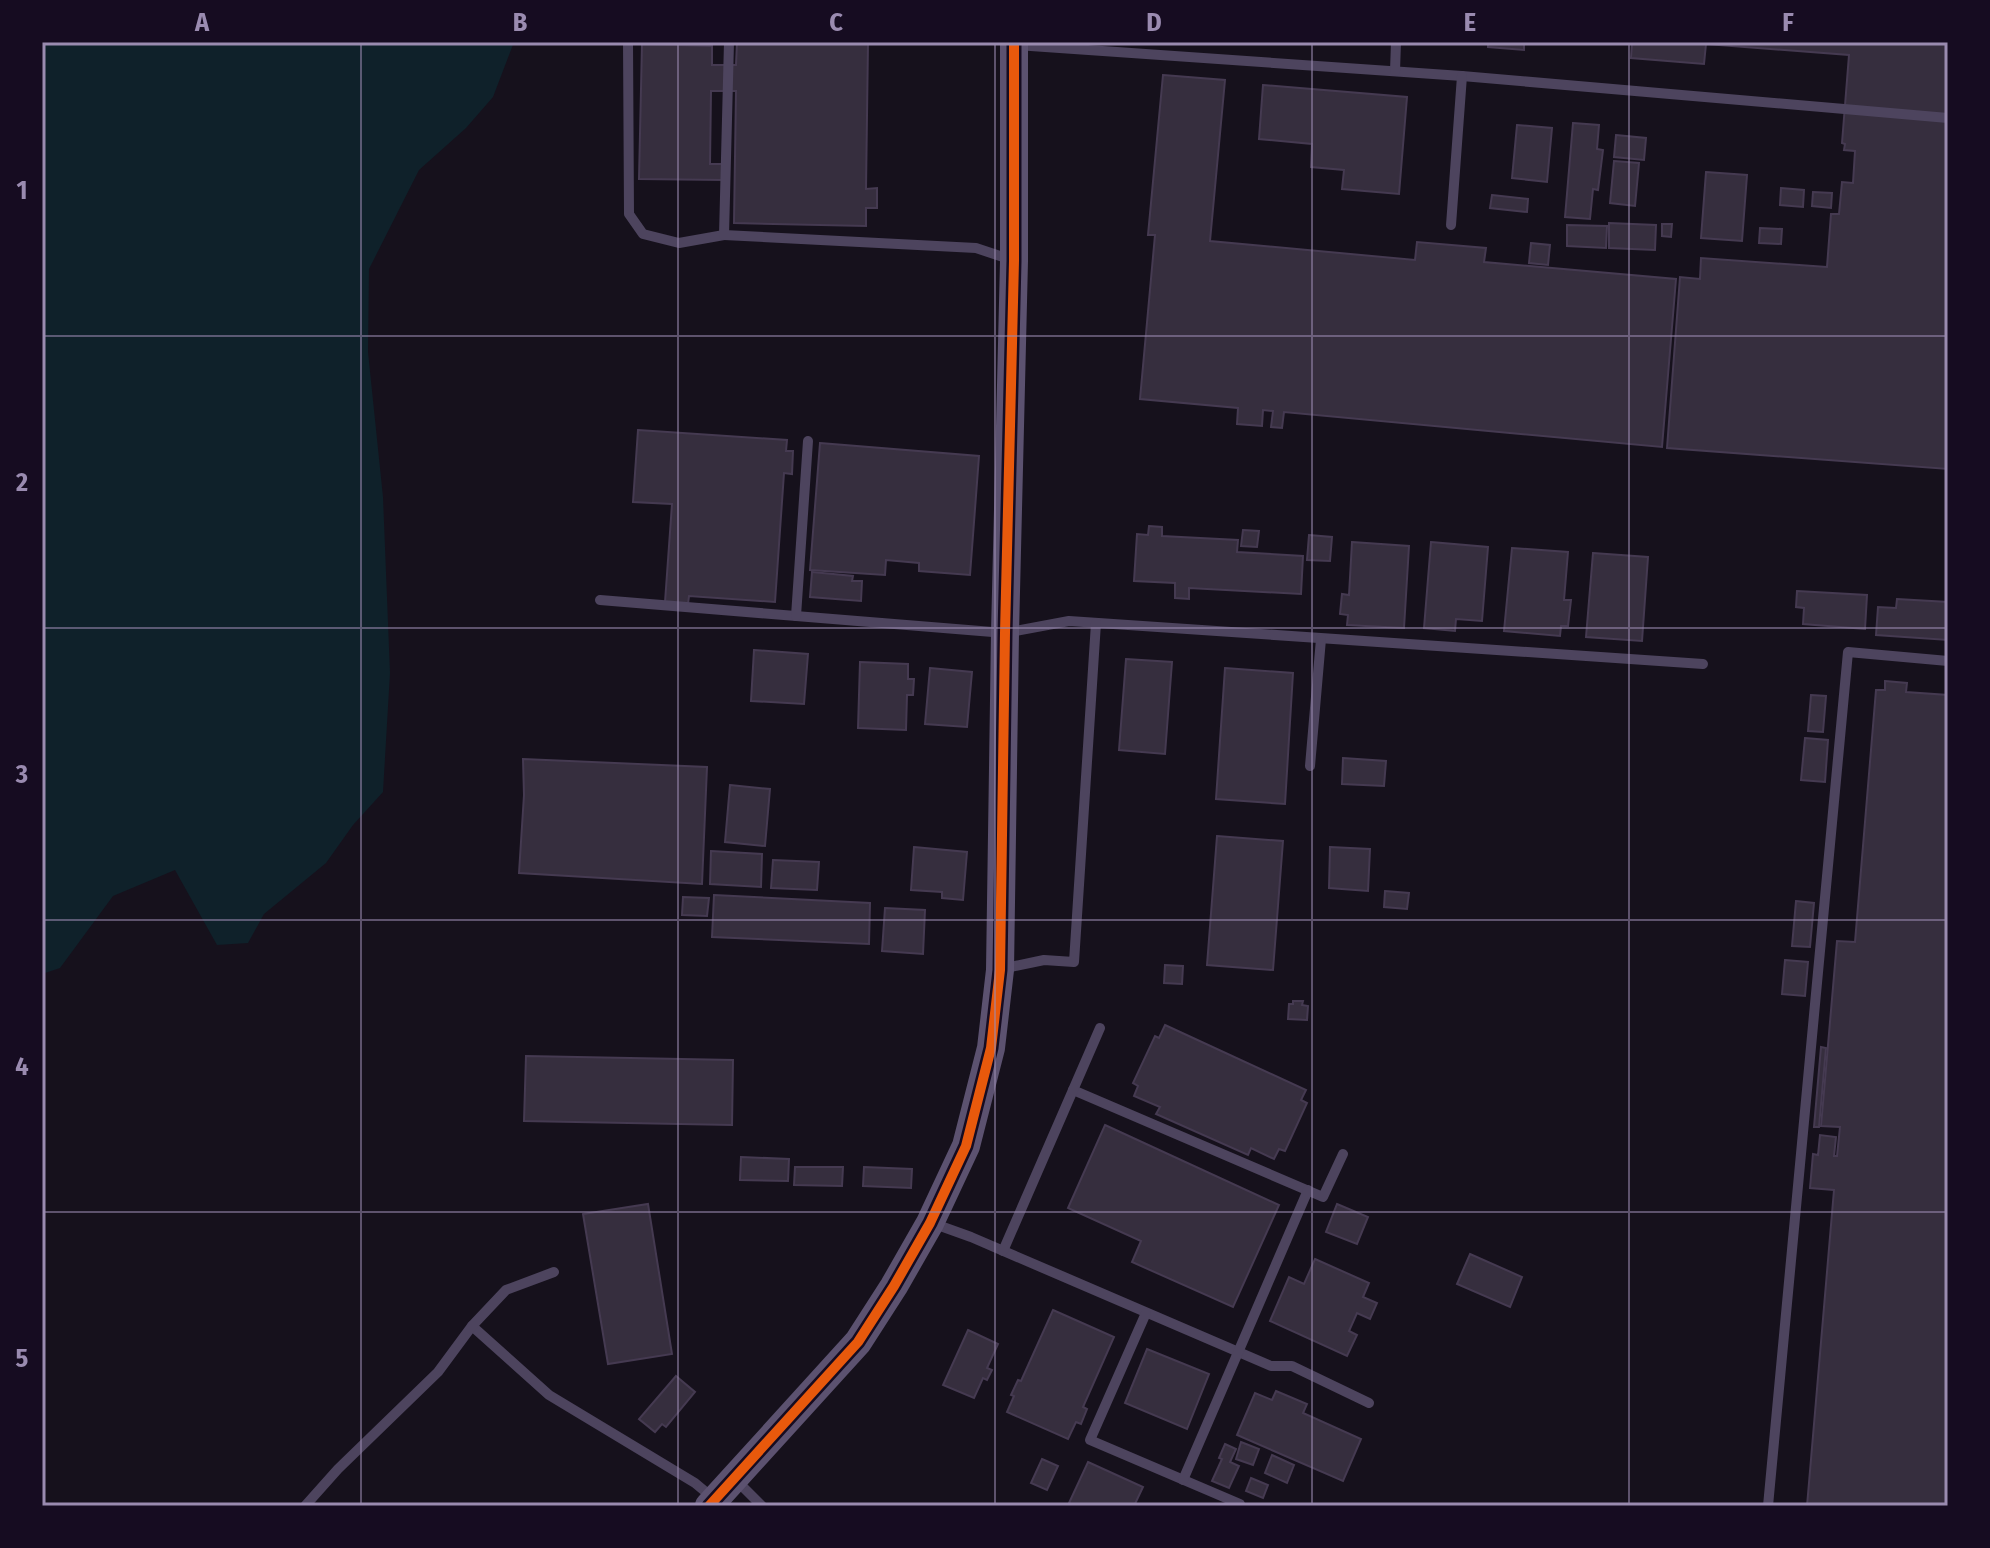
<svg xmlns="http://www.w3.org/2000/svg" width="1990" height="1548" viewBox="0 0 1990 1548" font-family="'Fira Sans Condensed',sans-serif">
<rect width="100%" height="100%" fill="#16111c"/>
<!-- green -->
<path fill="#0f212a" d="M42 42H514L493 97 466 128 419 170 369 269 368 352 383 497 390 673 383 792 353 825 326 863 264 914 248 943 217 945 175 870 113 896 60 968 42 974Z"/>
<!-- building -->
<g fill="#362e3e" stroke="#453a51" stroke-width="2">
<path d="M737 42H868L866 189 877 188V208H866V226L734 223 736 91H711L710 164H724V180L639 179 642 44 712 46V65H736Z"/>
<path d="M1488 42H1524V50L1488 47Z"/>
<path d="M1632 42H1948V469L1667 448 1680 277 1700 279 1701 258 1827 267 1831 214H1839L1842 182 1853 183 1855 151 1844 150 1845 144 1842 143 1849 55 1706 44 1704 64 1631 58Z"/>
<path d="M1163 75 1225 80 1210 241 1415 260 1417 242 1486 248 1484 262 1676 279 1662 447 1284 412 1282 428 1271 427 1273 411 1263 410 1262 426 1237 424 1238 408 1140 399 1155 235H1148Z"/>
<path d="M1263 85 1407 97 1399 194 1342 189 1344 170 1311 167 1312 144 1259 139Z"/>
<path d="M1573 123 1599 125 1597 149 1603 150 1598 190 1593 189 1590 219 1565 217Z"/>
<path d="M1517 125 1552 128 1547 182 1512 178Z"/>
<path d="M1616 135 1646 138 1644 160 1614 157Z"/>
<path d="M1614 161 1639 163 1635 206 1610 203Z"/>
<path d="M1706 172 1747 175 1742 241 1701 238Z"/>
<path d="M1781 188 1804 190 1803 207 1780 205Z"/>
<path d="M1813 192 1832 193 1831 208 1812 206Z"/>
<path d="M1492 195 1528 199 1527 212 1490 208Z"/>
<path d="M1609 223 1656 225 1655 250 1609 248Z"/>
<path d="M1662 224H1672L1671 237 1662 236Z"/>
<path d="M1567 225 1607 226 1606 248 1567 246Z"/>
<path d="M1760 228 1782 229 1781 244 1759 243Z"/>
<path d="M1531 243 1550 245 1548 265 1529 263Z"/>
<path d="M638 430 787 440 786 451H793L792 474 784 473 775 602 689 596 688 604 665 602 672 504 633 502Z"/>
<path d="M820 443 979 456 970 575 919 571V563L886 560 885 575 810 570Z"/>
<path d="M1149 526 1162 527V536L1238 540 1237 552 1303 556 1301 594 1189 588V599L1175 598V583L1134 581 1137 534 1148 535Z"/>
<path d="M1243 530 1259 531 1257 547 1241 546Z"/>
<path d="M1309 535 1332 537 1330 561 1307 560Z"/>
<path d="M1352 542 1409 546 1404 628 1347 625 1348 615 1340 614 1342 594 1349 595Z"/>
<path d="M1431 542 1488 547 1482 621 1456 619 1455 631 1424 628Z"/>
<path d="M1512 548 1568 552 1564 600H1571L1568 626H1561L1560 636 1504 631Z"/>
<path d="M1593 553 1648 557 1642 641 1586 637Z"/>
<path d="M812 572 853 576 852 581H862L861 601 810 597Z"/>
<path d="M1797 591 1867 595 1865 629 1803 624 1804 608 1796 607Z"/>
<path d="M1897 599 1948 602V640L1876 635 1878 607 1896 608Z"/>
<path d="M754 650 808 654 804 704 751 701Z"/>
<path d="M1126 659 1172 662 1165 754 1119 750Z"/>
<path d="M860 662 908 664V679H914L913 695H907L906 730 858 728Z"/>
<path d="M930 668 972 672 967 727 925 724Z"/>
<path d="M1225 668 1293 673 1285 804 1216 799Z"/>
<path d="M1885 681 1907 683 1906 692 1948 695V1506H1807L1834 1190 1810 1188 1813 1154 1818 1155 1820 1135 1836 1137 1834 1156H1837L1840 1127 1821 1126 1837 941 1855 942 1876 690H1885Z"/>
<path d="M1811 695 1826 696 1823 732 1808 731Z"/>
<path d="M1805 738 1828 740 1825 782 1801 780Z"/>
<path d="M1343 758 1386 761 1384 786 1342 784Z"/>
<path d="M523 759 707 767 702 884 519 873 524 795Z"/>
<path d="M730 785 770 789 765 846 725 842Z"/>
<path d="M1217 836 1283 841 1273 970 1207 965Z"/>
<path d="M914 847 967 852 963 900 942 898V892L911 890Z"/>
<path d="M1330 847 1370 849 1368 891 1329 888Z"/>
<path d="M711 851 762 854 761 887 710 884Z"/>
<path d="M773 860 819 862 817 890 771 888Z"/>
<path d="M1385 891 1409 893 1407 909 1384 907Z"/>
<path d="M714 895 870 903 869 944 712 937Z"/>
<path d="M683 897 709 898 707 916 682 915Z"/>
<path d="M1796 901 1814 903 1810 947 1792 946Z"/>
<path d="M885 908 925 910 923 954 882 951Z"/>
<path d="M1785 960 1808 962 1805 996 1782 994Z"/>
<path d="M1165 965 1183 966 1182 984 1164 983Z"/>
<path d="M1293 1001H1303L1302 1005 1308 1006 1307 1020 1288 1019 1289 1004H1293Z"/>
<path d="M1165 1025 1306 1090 1301 1100 1307 1103 1285 1151 1279 1149 1274 1159 1251 1148 1248 1155 1156 1114 1160 1107 1134 1096 1138 1086 1133 1083 1155 1036 1159 1038Z"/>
<path d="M1821 1047 1826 1048 1819 1127H1814Z"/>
<path d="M526 1056 733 1060 732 1125 524 1121Z"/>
<path d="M1105 1125 1279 1205 1233 1307 1132 1262 1141 1241 1068 1208Z"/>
<path d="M741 1157 789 1159 788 1181 740 1180Z"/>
<path d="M795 1167H843L842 1186 794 1185Z"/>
<path d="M864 1167 912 1169 911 1188 863 1186Z"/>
<path d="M648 1204 672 1354 608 1364 583 1214Z"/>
<path d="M1337 1204 1368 1217 1357 1244 1326 1232Z"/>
<path d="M1470 1254 1522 1277 1510 1307 1457 1284Z"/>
<path d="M1315 1259 1369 1283 1363 1297 1377 1303 1370 1319 1357 1313 1349 1331 1357 1335 1347 1356 1270 1321 1289 1277 1304 1284Z"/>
<path d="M1053 1310 1114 1337 1083 1407 1087 1409 1081 1424 1076 1422 1068 1439 1007 1412 1014 1396 1011 1395 1018 1380 1021 1381Z"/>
<path d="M968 1330 998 1344 987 1368 992 1370 987 1380 983 1378 974 1398 943 1385Z"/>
<path d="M1147 1349 1209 1374 1187 1429 1125 1403Z"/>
<path d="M676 1376 695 1392 666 1427 662 1424 655 1432 639 1419Z"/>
<path d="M1276 1391 1307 1404 1303 1413 1361 1439 1343 1481 1237 1435 1255 1393 1272 1400Z"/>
<path d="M1241 1442 1259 1449 1253 1465 1236 1459Z"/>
<path d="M1225 1444 1236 1449 1230 1462 1239 1466 1229 1488 1212 1481 1222 1459 1219 1458Z"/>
<path d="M1272 1455 1294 1465 1287 1483 1265 1473Z"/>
<path d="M1042 1459 1058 1466 1047 1490 1031 1483Z"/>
<path d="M1088 1462 1143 1487 1134 1506H1076L1069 1503Z"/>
<path d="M1251 1478 1268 1485 1263 1498 1246 1491Z"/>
</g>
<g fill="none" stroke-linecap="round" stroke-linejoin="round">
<!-- lane -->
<g stroke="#4d445e" stroke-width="10">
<path d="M628 42 629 214 643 234 679 243 724 235"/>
<path d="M729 42 724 235 976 248 1012 260"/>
<path d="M1016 45 1462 76 1948 118"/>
<path d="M1395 71 1396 42"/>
<path d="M1451 225 1462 76"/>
<path d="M600 600 1005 633 1069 621 1703 664"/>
<path d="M796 616 808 441"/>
<path d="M1310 766 1321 639"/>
<path d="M1001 969 1044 960 1074 962 1096 623"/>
<path d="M1073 1090 1323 1197 1343 1154"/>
<path d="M932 1223 971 1237 1271 1366H1292L1369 1403"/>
<path d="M1003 1251 1100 1028"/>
<path d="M1146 1313 1090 1440 1240 1504"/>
<path d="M472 1326 549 1395 695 1483 713 1498"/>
<path d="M736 1480 762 1506"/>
<path d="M1183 1480 1308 1190"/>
<path d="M305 1506 338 1469 438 1372 472 1326 506 1290 554 1272"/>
<path d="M1768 1506 1848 652 1948 661"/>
</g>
<!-- secondary -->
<path stroke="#5c5270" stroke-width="28" d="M709 1506 858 1342 894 1286 930 1223 966 1146 991 1048 1000 970 1005 633 1014 261V42"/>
<defs>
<path id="cycleway" d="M709 1506 858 1342 894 1286 930 1223 966 1146 991 1048 1000 970 1005 633 1014 261V42"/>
</defs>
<!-- cycleway casing -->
<use href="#cycleway" stroke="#160c21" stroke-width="15"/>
<!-- cycleway -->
<use href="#cycleway" stroke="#e8590c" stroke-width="10"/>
</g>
<!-- grid -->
<path fill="none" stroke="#9a8bb0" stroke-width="2" stroke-opacity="0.55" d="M361 42V1506M678 42V1506M995 42V1506M1312 42V1506M1629 42V1506M42 336H1948M42 628H1948M42 920H1948M42 1212H1948"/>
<!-- border -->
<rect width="1990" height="1548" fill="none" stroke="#160c21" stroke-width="88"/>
<rect x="44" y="44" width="1902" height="1460" fill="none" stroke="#9a8bb0" stroke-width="3"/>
<g font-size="26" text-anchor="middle" font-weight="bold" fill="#9a8bb0">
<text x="202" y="31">A</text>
<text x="520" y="31">B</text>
<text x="836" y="31">C</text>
<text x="1154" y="31">D</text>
<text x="1470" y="31">E</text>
<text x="1788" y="31">F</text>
<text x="22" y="199">1</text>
<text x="22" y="491">2</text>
<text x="22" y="783">3</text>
<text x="22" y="1075">4</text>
<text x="22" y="1367">5</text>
</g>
</svg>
